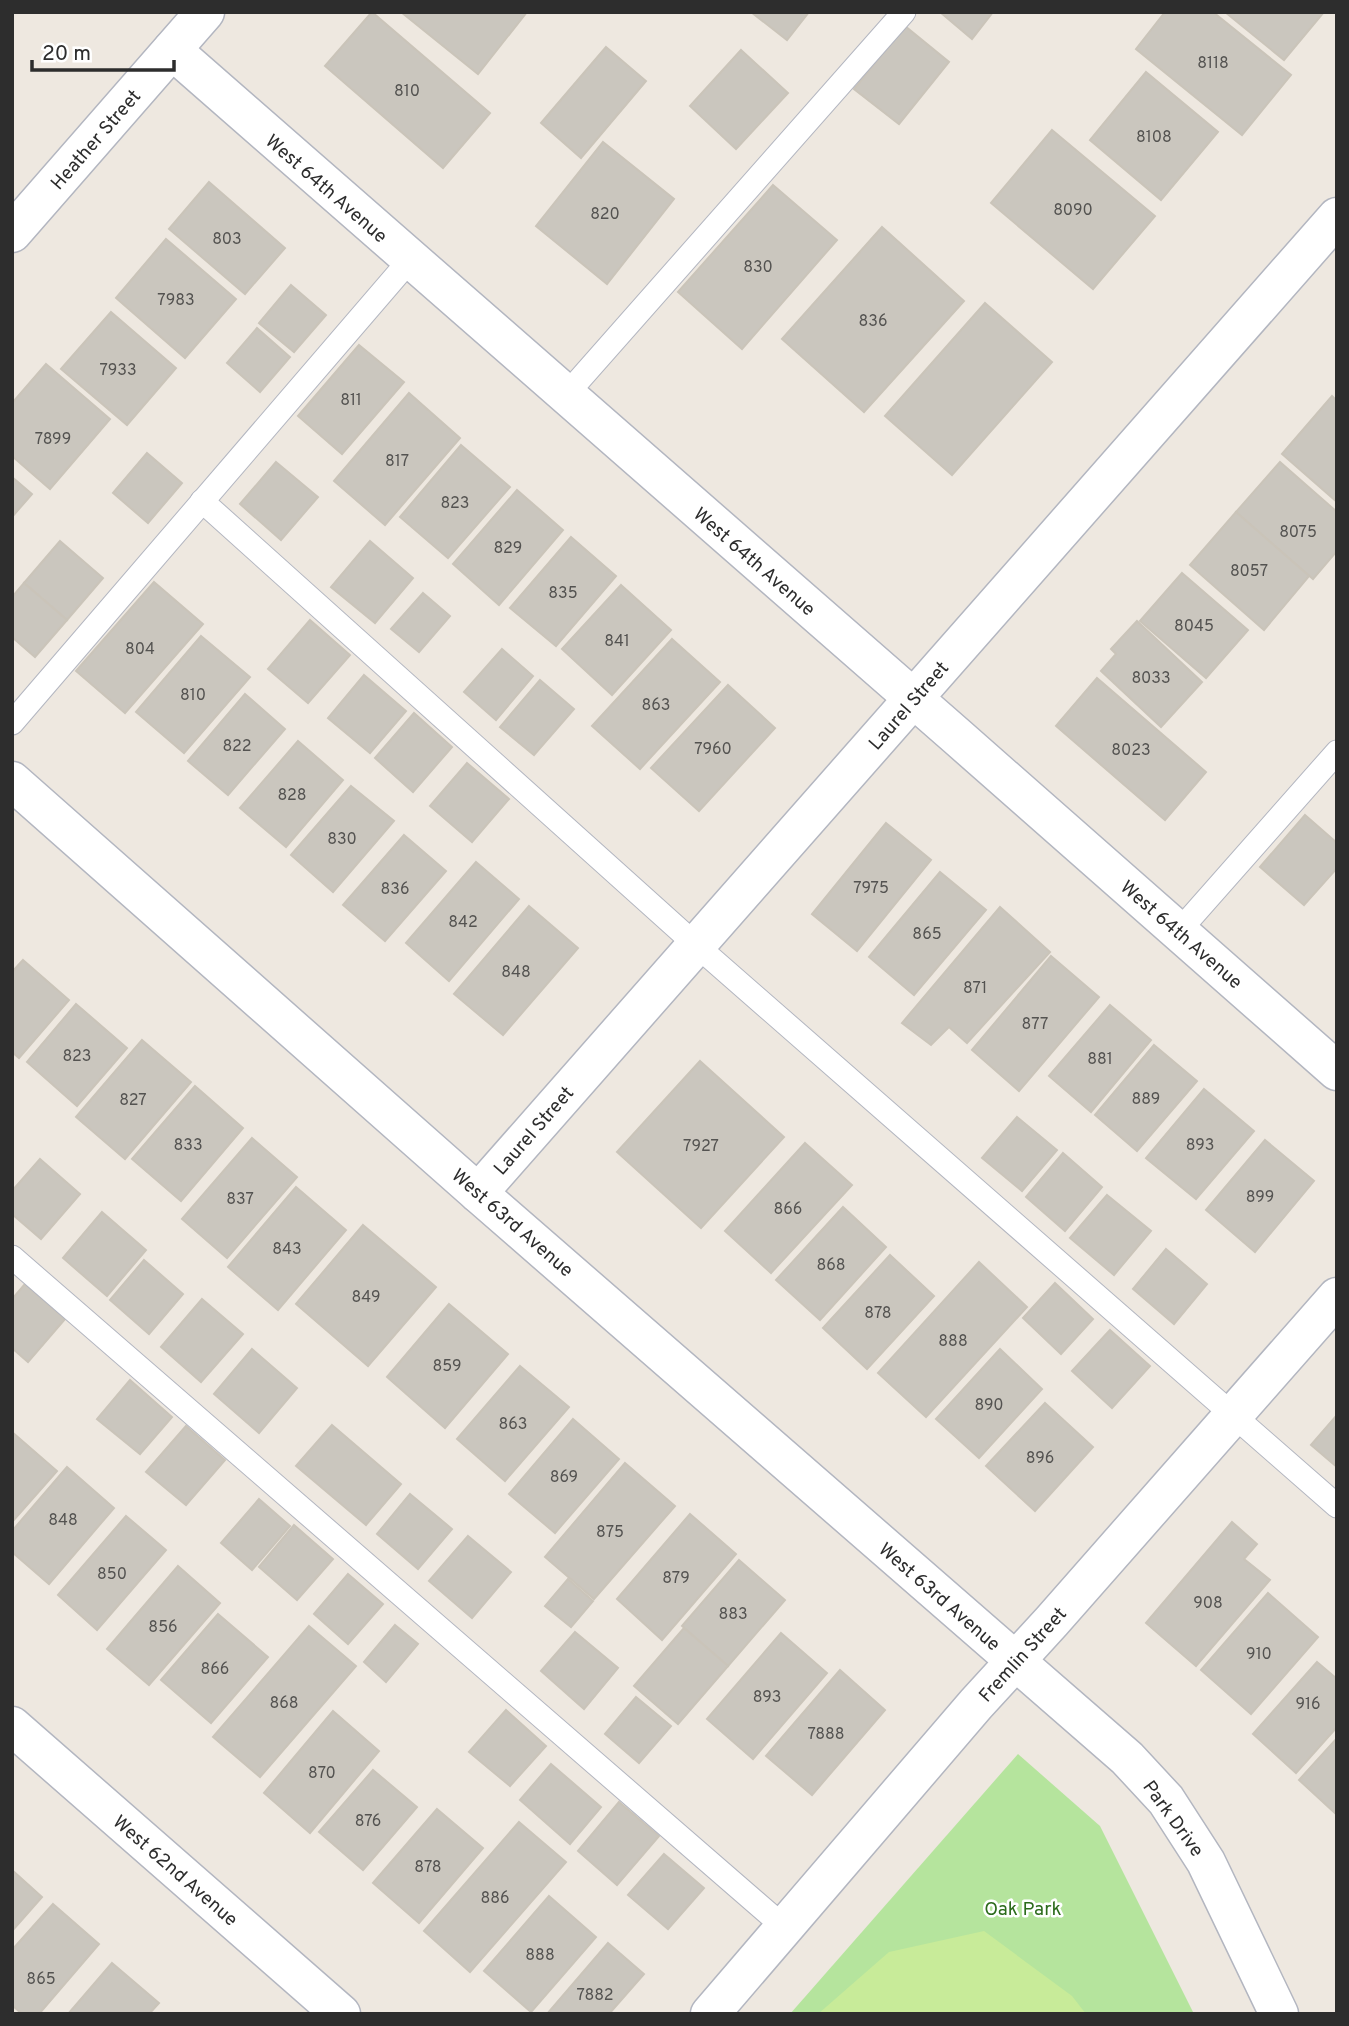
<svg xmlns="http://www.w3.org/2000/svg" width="1349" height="2026" viewBox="0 0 1349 2026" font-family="Overpass,sans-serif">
<rect width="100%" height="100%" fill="#eee8e0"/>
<!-- green -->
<path fill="#b5e49d" d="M1018 1754 1100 1826 1194 2014H790Z"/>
<!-- pitch -->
<path fill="#c8eb99" d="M984 1931 1072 1996 1086 2014H818L889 1952Z"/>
<!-- building -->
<g fill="#cac6be" stroke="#cac4b9" stroke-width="2">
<path d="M372 12 490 113 443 168 325 66Z"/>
<path d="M401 12H527L478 74Z"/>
<path d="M751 12H809L787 40Z"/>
<path d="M940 12H993L972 39Z"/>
<path d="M1165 12H1213L1291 75 1242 135 1136 49Z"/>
<path d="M1225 12H1324L1284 60Z"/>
<path d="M905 26 949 62 899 124 854 89Z"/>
<path d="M606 47 646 81 581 158 541 123Z"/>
<path d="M741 50 788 93 736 149 690 106Z"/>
<path d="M1146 72 1218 132 1161 200 1090 140Z"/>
<path d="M1052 130 1155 216 1093 289 991 203Z"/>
<path d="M603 142 674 199 607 284 536 226Z"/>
<path d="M209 182 285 248 245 294 169 229Z"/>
<path d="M773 185 837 240 742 349 678 292Z"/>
<path d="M882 227 964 301 864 412 782 339Z"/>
<path d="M166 239 236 299 185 358 116 298Z"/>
<path d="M291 285 326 315 294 352 259 323Z"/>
<path d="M985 303 1052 362 952 475 885 416Z"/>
<path d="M111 312 176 368 127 425 61 369Z"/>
<path d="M257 328 290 357 260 392 227 363Z"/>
<path d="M359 345 404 382 342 454 298 416Z"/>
<path d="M46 364 110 419 50 489 12 456V403Z"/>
<path d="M409 393 460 438 385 525 334 481Z"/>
<path d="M1332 396 1337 401V502L1282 454Z"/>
<path d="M461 445 510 487 448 558 400 517Z"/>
<path d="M147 453 182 483 148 523 113 493Z"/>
<path d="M276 462 318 497 281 540 240 504Z"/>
<path d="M1280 462 1337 512V551L1313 579 1236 512Z"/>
<path d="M12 477 32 494 12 517Z"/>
<path d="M517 490 563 530 499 605 453 564Z"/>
<path d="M1236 512 1309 576 1264 630 1190 565Z"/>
<path d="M571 537 616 576 556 646 510 608Z"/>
<path d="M60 541 103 578 67 620 24 583Z"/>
<path d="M370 541 413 578 375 623 331 587Z"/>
<path d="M1182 573 1248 630 1206 678 1140 621Z"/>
<path d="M154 582 203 624 125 713 76 671Z"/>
<path d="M24 583 67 620 35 657 12 637V597Z"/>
<path d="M621 585 671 630 612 695 562 649Z"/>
<path d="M423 593 450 616 419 652 391 629Z"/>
<path d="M310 620 350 655 308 703 268 669Z"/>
<path d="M1137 621 1202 682 1161 727 1101 671 1116 654 1111 649Z"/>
<path d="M201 636 250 677 184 753 136 712Z"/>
<path d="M672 639 720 682 640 769 592 726Z"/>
<path d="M502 649 533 676 496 720 464 692Z"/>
<path d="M364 675 406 711 370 753 328 718Z"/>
<path d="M1097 678 1206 772 1165 820 1056 726Z"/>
<path d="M540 680 574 709 534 755 500 727Z"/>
<path d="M728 685 775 728 699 811 651 768Z"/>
<path d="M245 694 285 729 228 795 188 761Z"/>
<path d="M414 713 452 747 413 792 375 758Z"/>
<path d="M298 741 343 780 286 847 240 808Z"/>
<path d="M467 763 509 799 472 842 430 806Z"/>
<path d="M351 786 394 821 333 892 291 855Z"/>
<path d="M1305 815 1337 843V868L1304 905 1260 867Z"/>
<path d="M886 823 931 860 857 951 812 914Z"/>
<path d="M404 835 446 871 385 941 343 905Z"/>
<path d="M476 862 519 899 449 981 406 943Z"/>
<path d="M940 872 986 910 914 995 869 957Z"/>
<path d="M529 906 578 948 503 1035 454 994Z"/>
<path d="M1000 907 1050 952 967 1043 949 1027 931 1045 902 1023Z"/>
<path d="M1051 956 1099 997 1019 1091 972 1050Z"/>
<path d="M23 960 69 1000 19 1058 12 1052V972Z"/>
<path d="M76 1004 127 1048 77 1106 27 1062Z"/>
<path d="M1110 1005 1151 1040 1091 1112 1049 1076Z"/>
<path d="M142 1040 191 1082 125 1159 76 1117Z"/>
<path d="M1154 1045 1197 1081 1137 1151 1095 1115Z"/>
<path d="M700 1061 784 1137 701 1228 617 1152Z"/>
<path d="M195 1086 243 1128 181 1201 132 1159Z"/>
<path d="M1204 1089 1254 1131 1196 1199 1146 1158Z"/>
<path d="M1017 1117 1057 1150 1022 1191 982 1158Z"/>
<path d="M252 1138 297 1177 227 1258 182 1219Z"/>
<path d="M1265 1140 1314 1181 1255 1252 1206 1210Z"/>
<path d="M805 1143 852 1185 771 1273 725 1231Z"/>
<path d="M1063 1153 1102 1187 1065 1231 1026 1197Z"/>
<path d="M40 1159 80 1194 41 1239 12 1214V1191Z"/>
<path d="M296 1187 346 1230 278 1310 228 1267Z"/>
<path d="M1107 1195 1151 1231 1114 1275 1070 1238Z"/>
<path d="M843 1207 886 1247 820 1320 776 1280Z"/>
<path d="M102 1212 146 1250 107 1296 63 1258Z"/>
<path d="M363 1225 436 1287 368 1366 296 1304Z"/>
<path d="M1166 1249 1207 1284 1174 1324 1133 1289Z"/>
<path d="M890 1255 934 1296 867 1369 823 1328Z"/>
<path d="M144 1260 183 1294 149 1334 110 1300Z"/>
<path d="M979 1262 1027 1307 926 1417 878 1373Z"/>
<path d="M1055 1283 1093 1319 1061 1354 1023 1318Z"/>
<path d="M25 1284 65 1319 28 1362 12 1348V1299Z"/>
<path d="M202 1299 243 1334 201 1382 161 1347Z"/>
<path d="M449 1304 508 1354 445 1428 387 1377Z"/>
<path d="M1110 1330 1150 1366 1112 1408 1072 1371Z"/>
<path d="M252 1349 297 1388 259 1433 214 1394Z"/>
<path d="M1000 1349 1042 1389 979 1458 936 1419Z"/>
<path d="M520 1366 569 1407 505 1481 457 1439Z"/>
<path d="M130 1380 172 1417 140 1454 97 1419Z"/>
<path d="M1045 1403 1093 1447 1035 1511 986 1466Z"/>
<path d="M1337 1415V1467L1311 1445Z"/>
<path d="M573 1419 619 1459 555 1533 509 1494Z"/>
<path d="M332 1425 401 1484 366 1525 296 1466Z"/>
<path d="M186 1426 225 1460 186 1505 146 1472Z"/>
<path d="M12 1432 57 1471 12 1522Z"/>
<path d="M625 1463 675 1506 594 1599 545 1557Z"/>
<path d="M67 1467 114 1508 49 1584 12 1552V1531Z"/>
<path d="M410 1494 452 1529 418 1569 377 1534Z"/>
<path d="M259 1499 290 1526 252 1570 221 1543Z"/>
<path d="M690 1514 736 1554 662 1640 617 1599Z"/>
<path d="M126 1516 166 1550 97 1630 58 1595Z"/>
<path d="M1232 1522 1257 1544 1244 1559 1270 1580 1196 1666 1146 1623Z"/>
<path d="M294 1525 333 1559 297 1600 259 1567Z"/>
<path d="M468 1536 511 1572 472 1618 429 1581Z"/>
<path d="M739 1560 785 1600 728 1666 682 1626Z"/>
<path d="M178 1566 220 1603 149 1685 107 1649Z"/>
<path d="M348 1574 383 1604 348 1644 314 1614Z"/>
<path d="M568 1579 593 1601 571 1627 545 1606Z"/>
<path d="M1268 1593 1318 1637 1251 1714 1201 1670Z"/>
<path d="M218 1614 268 1657 211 1723 161 1680Z"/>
<path d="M395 1625 418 1644 386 1682 364 1662Z"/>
<path d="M309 1626 356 1666 260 1777 213 1737Z"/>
<path d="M684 1628 728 1666 678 1724 634 1686Z"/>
<path d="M575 1632 618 1668 584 1709 541 1671Z"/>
<path d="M781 1633 827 1673 753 1759 707 1719Z"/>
<path d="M1317 1662 1337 1679V1727L1296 1773 1253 1734Z"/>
<path d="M840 1670 885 1710 812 1795 766 1756Z"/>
<path d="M636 1697 671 1726 639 1763 605 1734Z"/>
<path d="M506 1710 546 1746 510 1786 469 1752Z"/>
<path d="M333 1711 379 1751 310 1833 264 1793Z"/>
<path d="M1337 1738V1815L1299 1780Z"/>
<path d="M551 1764 601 1807 570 1844 520 1800Z"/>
<path d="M373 1770 417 1807 363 1870 319 1832Z"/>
<path d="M619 1802 659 1836 617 1885 578 1851Z"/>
<path d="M437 1809 483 1848 419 1923 373 1883Z"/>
<path d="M519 1822 566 1862 470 1972 424 1931Z"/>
<path d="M664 1854 704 1888 668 1929 628 1895Z"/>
<path d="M12 1870 42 1897 12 1931Z"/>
<path d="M549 1896 596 1937 531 2012 484 1971Z"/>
<path d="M53 1904 99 1944 39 2014H22L12 2005V1950Z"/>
<path d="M608 1943 644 1974 609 2014H547Z"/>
<path d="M112 1963 159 2003 149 2014H68Z"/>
</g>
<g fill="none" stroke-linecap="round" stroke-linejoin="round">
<defs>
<g id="lane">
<path d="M565 396 904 12"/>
<path d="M202 501 696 945 1337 1506"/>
<path d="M12 723 409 261"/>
<path d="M1179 931 1337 752"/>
<path d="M12 1257 784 1927"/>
</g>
<g id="street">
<path d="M172 50C559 392 951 728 1337 1071"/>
<path d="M12 233 205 12"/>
<path d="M12 781 478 1193 1127 1758 1166 1800 1206 1862 1279 2014"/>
<path d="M478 1193 1337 217"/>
<path d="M12 1726 341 2014"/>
<path d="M710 2014 976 1704 1052 1621 1337 1297"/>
</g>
</defs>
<!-- lane casing -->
<use href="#lane" stroke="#b3b6c0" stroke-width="25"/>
<!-- street casing -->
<use href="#street" stroke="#b3b6c0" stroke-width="41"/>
<!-- lane -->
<use href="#lane" stroke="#fff" stroke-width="23"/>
<!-- street -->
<use href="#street" stroke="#fff" stroke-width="38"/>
</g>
<g text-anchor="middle" stroke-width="5" stroke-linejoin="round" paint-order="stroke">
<!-- number labels -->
<g font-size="16" fill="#545351">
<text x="1213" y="68">8118</text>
<text x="407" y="96">810</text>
<text x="1154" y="142">8108</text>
<text x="1073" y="215">8090</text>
<text x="605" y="219">820</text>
<text x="227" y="244">803</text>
<text x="758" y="272">830</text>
<text x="176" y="305">7983</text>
<text x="873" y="326">836</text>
<text x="118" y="375">7933</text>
<text x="351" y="405">811</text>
<text x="53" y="444">7899</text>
<text x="397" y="466">817</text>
<text x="455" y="508">823</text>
<text x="1298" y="537">8075</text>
<text x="508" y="553">829</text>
<text x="1249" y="576">8057</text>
<text x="563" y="598">835</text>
<text x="1194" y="631">8045</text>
<text x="617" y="646">841</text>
<text x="140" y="654">804</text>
<text x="1151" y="683">8033</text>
<text x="193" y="700">810</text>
<text x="656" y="710">863</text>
<text x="237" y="751">822</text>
<text x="713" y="754">7960</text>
<text x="1131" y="755">8023</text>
<text x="292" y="800">828</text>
<text x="342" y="844">830</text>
<text x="871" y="893">7975</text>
<text x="395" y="894">836</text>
<text x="463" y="927">842</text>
<text x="927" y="939">865</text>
<text x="516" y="977">848</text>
<text x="975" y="993">871</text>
<text x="1035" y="1029">877</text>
<text x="77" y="1061">823</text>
<text x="1100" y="1064">881</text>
<text x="1146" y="1104">889</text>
<text x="133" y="1105">827</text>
<text x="188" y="1150">833</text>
<text x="1200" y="1150">893</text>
<text x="701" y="1151">7927</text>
<text x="1260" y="1202">899</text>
<text x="240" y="1204">837</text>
<text x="788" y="1214">866</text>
<text x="287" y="1254">843</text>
<text x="831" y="1270">868</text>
<text x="366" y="1302">849</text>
<text x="878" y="1318">878</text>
<text x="953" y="1346">888</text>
<text x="447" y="1371">859</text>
<text x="989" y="1410">890</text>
<text x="513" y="1429">863</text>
<text x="1040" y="1463">896</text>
<text x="564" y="1482">869</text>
<text x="63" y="1525">848</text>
<text x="610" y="1537">875</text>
<text x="112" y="1579">850</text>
<text x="676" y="1583">879</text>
<text x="1208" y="1608">908</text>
<text x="733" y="1619">883</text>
<text x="163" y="1632">856</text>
<text x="1259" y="1659">910</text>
<text x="215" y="1674">866</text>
<text x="767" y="1702">893</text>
<text x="284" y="1708">868</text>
<text x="1308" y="1709">916</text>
<text x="826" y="1739">7888</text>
<text x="322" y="1778">870</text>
<text x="368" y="1826">876</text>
<text x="428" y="1872">878</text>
<text x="495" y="1903">886</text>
<text x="540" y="1960">888</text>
<text x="41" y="1984">865</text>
<text x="595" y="2000">7882</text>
</g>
<!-- street labels -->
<g font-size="19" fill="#2d2d2d" stroke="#fff">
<text transform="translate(95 139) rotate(-49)" y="7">Heather Street</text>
<text transform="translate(327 188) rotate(41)" y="7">West 64th Avenue</text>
<text transform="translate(755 561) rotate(41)" y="7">West 64th Avenue</text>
<text transform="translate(908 705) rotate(-49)" y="7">Laurel Street</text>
<text transform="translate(1182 934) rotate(41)" y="7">West 64th Avenue</text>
<text transform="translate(533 1130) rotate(-49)" y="7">Laurel Street</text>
<text transform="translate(513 1222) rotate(41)" y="7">West 63rd Avenue</text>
<text transform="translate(940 1596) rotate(41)" y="7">West 63rd Avenue</text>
<text transform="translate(1022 1654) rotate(-48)" y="7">Fremlin Street</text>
<text transform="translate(1174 1818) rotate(54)" y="7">Park Drive</text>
<text transform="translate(176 1870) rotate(41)" y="7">West 62nd Avenue</text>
</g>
<!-- park labels -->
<g font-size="19" fill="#2c6b1c" stroke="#fff">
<text x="1023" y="1915">Oak Park</text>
</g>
</g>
<!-- border -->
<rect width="1349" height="2026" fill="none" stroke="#2d2d2d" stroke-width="28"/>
<!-- scale -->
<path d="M32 60v10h142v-10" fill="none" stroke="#2d2d2d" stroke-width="3.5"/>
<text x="42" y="60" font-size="21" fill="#2d2d2d" stroke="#ffffff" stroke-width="5" paint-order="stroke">20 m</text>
</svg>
